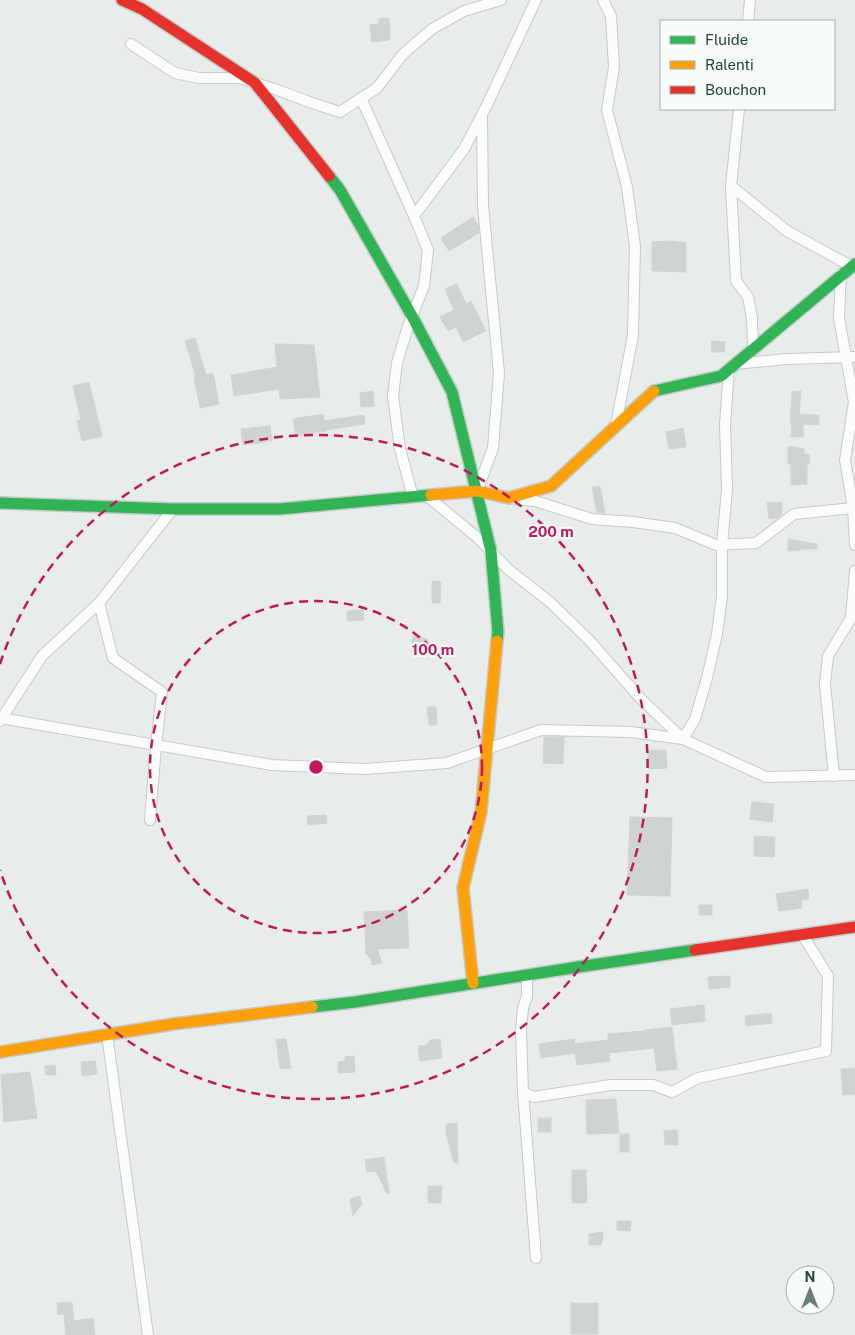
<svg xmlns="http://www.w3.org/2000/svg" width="855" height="1335" viewBox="0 0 855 1335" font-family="'Public Sans',sans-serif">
<rect width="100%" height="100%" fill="#e8edeb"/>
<!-- building -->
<g fill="#cfd4d2" stroke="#d1d6d4">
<path d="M389 18 390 40 372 42 370 25 379 24V19Z"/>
<path d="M473 217 478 225 479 233 449 251 441 238Z"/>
<path d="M673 241 686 243V272L652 271V242Z"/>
<path d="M457 284 466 304 471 301 486 331 463 342 456 327 448 331 440 317 454 310 445 289Z"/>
<path d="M195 338 206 375 213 373 219 404 200 408 194 377H196L185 341Z"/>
<path d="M711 341 725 342 724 352H712Z"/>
<path d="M275 344 314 345 320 397 280 399 279 389 234 396 231 375 277 367Z"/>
<path d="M89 382 102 436 82 441 77 421 81 420 73 386Z"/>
<path d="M373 391 374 406 361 407 360 393Z"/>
<path d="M801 391 799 414 819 415V425L803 424 804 437H791L792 424 790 423 792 392Z"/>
<path d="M323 414 324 421 364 415 365 424 326 430V431L296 436 293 419Z"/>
<path d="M270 426 272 441 243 445 241 429Z"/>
<path d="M683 428 686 447 669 449 666 432Z"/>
<path d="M788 446 804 449V454H809L810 464H807V484L791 485V464H788Z"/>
<path d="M600 486 605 513 597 512 592 487Z"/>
<path d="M776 502 782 503V514L777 518 769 519 767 503Z"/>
<path d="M788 539 817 544V549H801V550L788 551Z"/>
<path d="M432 581 441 582 440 603H432Z"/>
<path d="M363 610 364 620 347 621V611Z"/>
<path d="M415 634 428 640 425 648 411 642Z"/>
<path d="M427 707H436L437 725H429Z"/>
<path d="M544 737H564L563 764 543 763Z"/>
<path d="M648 750H666L667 768 649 769 647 759 648 758Z"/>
<path d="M752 802 774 804 772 822 750 819Z"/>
<path d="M326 815 327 823 308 825 307 816Z"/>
<path d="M630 817 672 818 670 896 627 895Z"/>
<path d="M754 836 775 837 774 857 754 856Z"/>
<path d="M808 889 809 899 801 900 802 908 779 911 776 894Z"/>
<rect x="699" y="905" width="13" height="10"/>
<path d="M407 910 409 948 377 949 382 963 372 965 371 959 366 954 364 912Z"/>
<path d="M730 976V987L709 989 708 977Z"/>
<path d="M704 1005 705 1021 672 1025 670 1009Z"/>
<path d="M771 1013 772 1023 746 1026 745 1016Z"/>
<path d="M672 1027 677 1069 657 1071 654 1048 609 1053 610 1061 577 1065 575 1053 541 1058 539 1044 575 1039 574 1044 608 1040V1034L644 1031V1030Z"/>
<path d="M276 1039H286L291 1068 280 1069Z"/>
<path d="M440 1039 442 1058 420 1061 418 1046 427 1045 430 1040Z"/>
<path d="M354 1056 355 1072 338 1073V1062L345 1061V1057Z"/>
<path d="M95 1061 97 1074 82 1076 81 1062Z"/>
<path d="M55 1065 56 1075H45V1066Z"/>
<path d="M855 1068V1094L843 1095 841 1069Z"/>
<path d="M30 1072 37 1118 4 1122 1 1075Z"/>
<path d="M616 1099 619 1133 587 1134 586 1100Z"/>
<rect x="538" y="1118" width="13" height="14"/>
<path d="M457 1123 458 1163H454L446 1133V1124Z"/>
<path d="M677 1130 678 1145H665L664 1131Z"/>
<rect x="620" y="1134" width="9" height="18"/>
<path d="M384 1157 389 1193 387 1194 376 1171 367 1172 365 1160Z"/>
<path d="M572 1170H586L587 1203H572Z"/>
<path d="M428 1186H442L441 1203H428Z"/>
<path d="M360 1196 362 1204 353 1216 350 1199Z"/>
<path d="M617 1221H631L630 1231 617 1230Z"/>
<path d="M603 1232V1238L601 1245H589V1234Z"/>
<path d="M72 1302 74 1321 93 1318 95 1335H66L64 1314 58 1315 57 1303Z"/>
<rect x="571" y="1303" width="27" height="31"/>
</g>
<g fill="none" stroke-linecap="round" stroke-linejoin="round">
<defs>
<g id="street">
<path d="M603 0 611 16 614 67 607 110 627 187 635 246 633 335 616 425"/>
<path d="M748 21 750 0"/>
<path d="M131 44 175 73 199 78H239L275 89 312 103 340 112 377 88 403 54 432 29 464 11 501 0"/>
<path d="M361 98 414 216"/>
<path d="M739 109 731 186 736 281 748 297 752 318 753 349"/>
<path d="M731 186 787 231 851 266"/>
<path d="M841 274 839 318 854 402 845 460 853 508 855 545"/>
<path d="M735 364 787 359 855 357"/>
<path d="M477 491 493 448 499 373 483 206 482 116"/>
<path d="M427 496 478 538 509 570 550 602 590 641 640 698 683 739 695 719 707 678 717 634 722 596V545L727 489 725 424 729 369"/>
<path d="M413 497 400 449 393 396 397 363 408 326 424 286 428 250 414 216 464 149 487 105 536 0"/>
<path d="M515 499 535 501 592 519 633 522 675 528 716 545 756 543 794 514 853 508 855 506"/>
<path d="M99 603 113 658 162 692 156 746 150 820"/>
<path d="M0 718 272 765 364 769 447 763 541 730 631 732 683 739 766 777 855 775"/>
<path d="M0 721 42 656 99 603 173 509"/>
<path d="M834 776 825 684 828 656 851 618 855 571"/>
<path d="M527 976V996L523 1008 521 1031 523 1092 534 1097 611 1085H653L672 1092 698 1078 826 1051 828 976 802 934"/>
<path d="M107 1034 148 1335"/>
<path d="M523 1092 536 1258"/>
</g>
<g id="fast">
<path d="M329 176 340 190 412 316 452 392 491 551 498 632 497 641"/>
<path d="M654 391 721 376 855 264"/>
<path d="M0 503 173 509H280L431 495"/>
<path d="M312 1007 355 1002 578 967 695 950"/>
</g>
<g id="slow">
<path d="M431 495 477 491 509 498 551 486 654 391"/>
<path d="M473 983 463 888 481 812 497 641"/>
<path d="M0 1052 173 1024 312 1007"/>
</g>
<g id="jam">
<path d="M122 0 142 9 255 83 329 176"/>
<path d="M695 950 855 927"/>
</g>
</defs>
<!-- street casing -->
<use href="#street" stroke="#c5cac8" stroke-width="12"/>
<!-- fast casing -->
<use href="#fast" stroke="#c3cbc8" stroke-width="14"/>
<!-- slow casing -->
<use href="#slow" stroke="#c3cbc8" stroke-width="14"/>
<!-- jam casing -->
<use href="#jam" stroke="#c3cbc8" stroke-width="14"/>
<!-- street -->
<use href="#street" stroke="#fcfcfc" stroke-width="10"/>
<!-- fast -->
<use href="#fast" stroke="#30b455" stroke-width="11"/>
<!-- slow -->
<use href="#slow" stroke="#ff9f0a" stroke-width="11"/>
<!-- jam -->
<use href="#jam" stroke="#e5322d" stroke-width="11"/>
</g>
<!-- distance rings -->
<g fill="none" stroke="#c2185b" stroke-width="2.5" stroke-dasharray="9 6">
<circle cx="316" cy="767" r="166"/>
<path d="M0 664A332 332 0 1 1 0 870"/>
</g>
<circle cx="316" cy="767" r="8" fill="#c2185b" stroke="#f7fbf9" stroke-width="2.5"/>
<g font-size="15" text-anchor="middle" font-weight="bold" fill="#c2185b" stroke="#f7fbf9" stroke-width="4.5" stroke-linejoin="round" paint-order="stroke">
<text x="551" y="537">200 m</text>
<text x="433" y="655">100 m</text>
</g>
<!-- legend -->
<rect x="660" y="20" width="175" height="90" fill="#f7fbf9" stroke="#a3b1ad"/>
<rect x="670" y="36" width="25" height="8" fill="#30b455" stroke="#a3b1ad"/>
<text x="705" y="45" font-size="15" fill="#24423a">Fluide</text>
<rect x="670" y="61" width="25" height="8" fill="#ff9f0a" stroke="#a3b1ad"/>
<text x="705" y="70" font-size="15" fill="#24423a">Ralenti</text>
<rect x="670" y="86" width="25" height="8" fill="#e5322d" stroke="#a3b1ad"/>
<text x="705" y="95" font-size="15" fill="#24423a">Bouchon</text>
<!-- north arrow -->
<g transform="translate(810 1290)"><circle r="24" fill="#f7fbf9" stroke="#a3b1ad"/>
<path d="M0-4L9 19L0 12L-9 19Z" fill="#697e78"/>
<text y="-8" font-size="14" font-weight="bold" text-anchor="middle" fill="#24423a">N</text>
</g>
</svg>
